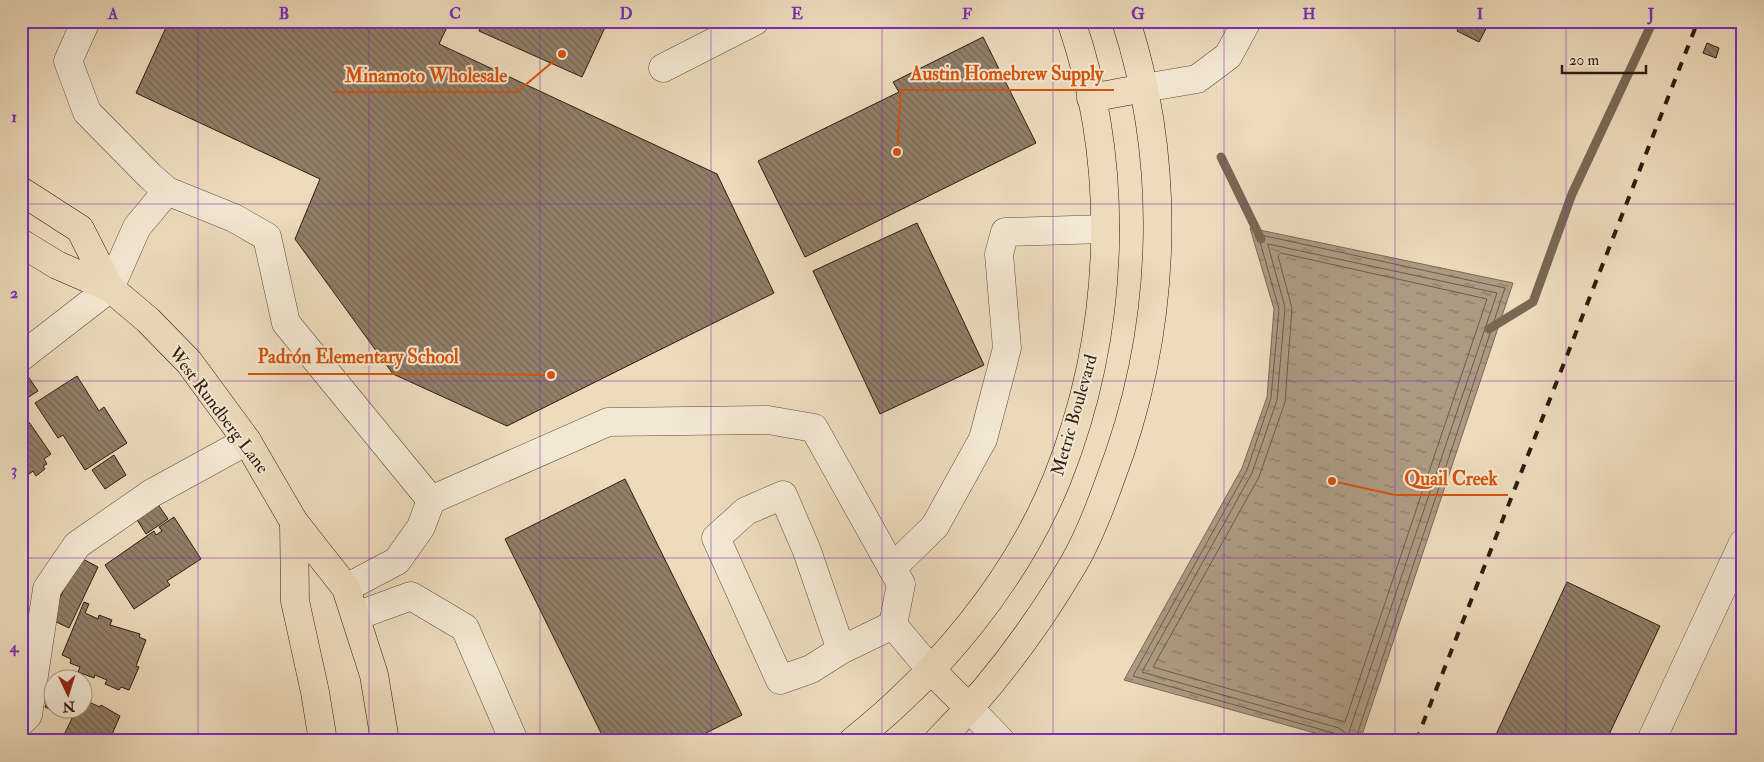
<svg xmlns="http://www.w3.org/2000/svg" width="1764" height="762" viewBox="0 0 1764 762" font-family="'IM FELL Double Pica',serif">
<defs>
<pattern id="water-ripples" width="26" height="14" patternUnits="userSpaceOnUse" patternTransform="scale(1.25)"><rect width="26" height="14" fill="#ac9a82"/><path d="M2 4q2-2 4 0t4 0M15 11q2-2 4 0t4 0" fill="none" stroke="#8c7d69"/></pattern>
<pattern id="building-back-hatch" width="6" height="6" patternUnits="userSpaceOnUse" patternTransform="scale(1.25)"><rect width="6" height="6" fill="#917f69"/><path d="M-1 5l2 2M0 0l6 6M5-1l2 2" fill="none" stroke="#776755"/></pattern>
</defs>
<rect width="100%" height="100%" fill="#eddbbc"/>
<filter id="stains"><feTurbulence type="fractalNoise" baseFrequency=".004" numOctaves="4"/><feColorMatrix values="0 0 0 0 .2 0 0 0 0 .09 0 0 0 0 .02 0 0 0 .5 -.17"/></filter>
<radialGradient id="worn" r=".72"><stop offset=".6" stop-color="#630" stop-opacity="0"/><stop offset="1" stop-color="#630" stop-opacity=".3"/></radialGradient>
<!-- water -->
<path fill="url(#water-ripples)" stroke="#796854" d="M1250 228 1513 283 1360 741H1344L1124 680 1242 468 1267 397 1274 309Z"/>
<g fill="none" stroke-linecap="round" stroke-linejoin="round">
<!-- shore -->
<g stroke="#6c5b49" stroke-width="1">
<path d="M1268 244 1497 293 1348 735 1339 728 1142 672 1252 473 1277 400 1285 308Z"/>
<path d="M1281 253 1487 299 1345 722 1153 667 1259 477 1285 402 1292 308 1278 256Z"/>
<path d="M1341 741 1337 734 1133 676 1247 470 1271 398 1279 309 1259 238 1261 235 1505 288 1355 741"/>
</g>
<!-- stream -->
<g stroke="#796854" stroke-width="9">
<path d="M1221 157 1261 239"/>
<path d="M1489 329 1533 302 1572 194 1653 21"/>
</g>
</g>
<!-- building -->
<g fill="url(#building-back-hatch)" stroke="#2d1c10">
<path d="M169 21H450L439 44 717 174 774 293 507 426 393 374 295 239 320 179 136 93Z"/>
<path d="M483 21H608L582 77 479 31Z"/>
<path d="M1462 21H1490L1479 42 1457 31Z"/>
<path d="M983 37 1036 143 805 257 758 161 899 92 893 82Z"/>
<path d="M1707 43 1719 48 1716 58 1703 53Z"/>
<path d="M917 223 984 365 880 414 813 271Z"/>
<path d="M25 372 38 391 21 402V375Z"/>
<path d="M77 376 99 411 104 407 127 443 85 470 63 435 58 438 35 403Z"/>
<path d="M29 422 51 454 44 459 47 464 43 466 45 469 36 476 33 471 21 480V424L23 426Z"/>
<path d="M114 455 126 475 105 489 92 470Z"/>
<path d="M625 479 742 715 690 741H605L505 539Z"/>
<path d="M155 500 168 519 146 534 134 515Z"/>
<path d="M174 517 201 559 167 581 170 585 134 609 105 565 154 531 156 535 162 531 159 527Z"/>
<path d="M79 557 98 567 69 628 50 619Z"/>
<path d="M1567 582 1660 626 1606 741H1493Z"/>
<path d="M84 602 89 604 85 613 98 619 99 615 112 620 110 625 140 634 139 637 146 640 136 666 139 667 129 690 121 687 119 690 105 684 107 680 95 675 94 678 78 672 80 667 70 663 71 659 62 655Z"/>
<path d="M61 672 79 680H58Z"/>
<path d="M52 691V710H68L65 716 45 707Z"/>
<path d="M82 699 100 707 101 705 120 716 109 741H61L76 710H82Z"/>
<path d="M29 735 32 741H21V739Z"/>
</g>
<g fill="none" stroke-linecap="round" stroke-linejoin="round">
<defs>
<g id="minor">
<path d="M86 21 68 61 87 112 150 176 167 191 234 218 267 237 286 323 431 500"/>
<path d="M663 68 755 21"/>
<path d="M1144 88 1197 79 1228 56 1247 21"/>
<path d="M21 357 110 288 137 227 167 191"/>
<path d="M892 568 935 526 983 439 1007 348 999 254 1005 232 1105 229"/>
<path d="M346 588 397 561 421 527 431 500 608 422 768 420 814 428 901 584 893 625"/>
<path d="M356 616 411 596 465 628 514 741"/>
<path d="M841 650 811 669 780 680 716 538 746 511 783 495 807 551 841 650 893 625 931 670"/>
<path d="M969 708 1001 741"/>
<path d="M21 722 28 715 47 589 77 545 152 493 247 441"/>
<path d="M1651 741 1743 543"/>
</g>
<g id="major">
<path d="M1091 98 1144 88"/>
<path d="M21 191 80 229 110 288"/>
<path d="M21 243 57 265 110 288 148 320 189 362 247 441 294 522 346 588 374 675 385 741"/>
<path d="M294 522 295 601 315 692 323 741"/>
<path d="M931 670 969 708"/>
<path d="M853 741C939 672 1015 582 1057 479 1115 334 1122 169 1071 21"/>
<path d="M938 741C991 688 1036 628 1074 563 1089 537 1100 508 1110 480 1166 334 1174 171 1126 21"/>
</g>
</defs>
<!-- minor casing -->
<use href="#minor" stroke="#5d4c3b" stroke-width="29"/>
<!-- major casing -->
<use href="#major" stroke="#2d1c10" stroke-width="29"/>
<!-- minor -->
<use href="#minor" stroke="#f3e8d3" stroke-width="28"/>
<!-- major -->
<use href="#major" stroke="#eddbbc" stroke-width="28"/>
<!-- rail -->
<path stroke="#2d1c10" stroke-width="4" stroke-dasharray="9 9" stroke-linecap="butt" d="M1416 741 1698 21"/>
</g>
<!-- grid -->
<path fill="none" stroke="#7b2cbf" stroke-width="1" stroke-opacity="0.55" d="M198 21V741M369 21V741M540 21V741M711 21V741M882 21V741M1053 21V741M1224 21V741M1395 21V741M1566 21V741M21 204H1743M21 381H1743M21 558H1743"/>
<g text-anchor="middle" stroke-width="4" stroke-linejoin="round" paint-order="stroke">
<!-- street labels -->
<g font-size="18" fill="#2d1c10" stroke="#f3e8d3">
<text transform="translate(219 410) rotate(53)" y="6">West Rundberg Lane</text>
<text transform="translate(1074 415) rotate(-74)" y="6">Metric Boulevard</text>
</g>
</g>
<!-- callouts -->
<path fill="none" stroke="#d5530c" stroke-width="2" d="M897 152L901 90H1114M562 54L517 92H334M551 375L469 374H248M1332 481L1395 495H1508"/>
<g fill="#d5530c" stroke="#f3e8d3" stroke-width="2">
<circle cx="897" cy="152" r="5"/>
<circle cx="562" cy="54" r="5"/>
<circle cx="551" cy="375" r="5"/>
<circle cx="1332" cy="481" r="5"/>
</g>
<g font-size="19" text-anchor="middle" font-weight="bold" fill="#d5530c" stroke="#f3e8d3" stroke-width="4" stroke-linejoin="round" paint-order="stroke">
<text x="1007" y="80">Austin Homebrew Supply</text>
<text x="426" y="82">Minamoto Wholesale</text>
<text x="358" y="363">Padrón Elementary School</text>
<text x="1451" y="485">Quail Creek</text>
</g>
<!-- margin -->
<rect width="1764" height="762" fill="none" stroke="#eddbbc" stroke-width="55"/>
<!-- north arrow -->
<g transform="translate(68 694) rotate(176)"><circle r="24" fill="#f3e8d3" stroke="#a49685"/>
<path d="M0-4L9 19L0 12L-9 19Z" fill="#8f2418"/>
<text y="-8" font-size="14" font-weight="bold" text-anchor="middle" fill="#2d1c10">N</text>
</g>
<!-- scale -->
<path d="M1562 65v8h84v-8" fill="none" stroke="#2d1c10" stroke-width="2.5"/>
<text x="1569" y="65" font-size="15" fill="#2d1c10" stroke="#f3e8d3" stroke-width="4" paint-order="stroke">20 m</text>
<rect x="28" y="28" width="1708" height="706" fill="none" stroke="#7b2cbf" stroke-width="2"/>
<g font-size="16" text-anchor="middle" font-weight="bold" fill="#7b2cbf">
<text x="113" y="19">A</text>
<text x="284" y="19">B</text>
<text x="455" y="19">C</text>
<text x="626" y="19">D</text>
<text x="797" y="19">E</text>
<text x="967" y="19">F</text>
<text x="1138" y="19">G</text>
<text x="1309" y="19">H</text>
<text x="1480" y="19">I</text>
<text x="1651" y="19">J</text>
<text x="14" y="122">1</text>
<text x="14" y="298">2</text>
<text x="14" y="475">3</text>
<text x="14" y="652">4</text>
</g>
<rect width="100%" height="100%" filter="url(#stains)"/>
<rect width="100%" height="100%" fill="url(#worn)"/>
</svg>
